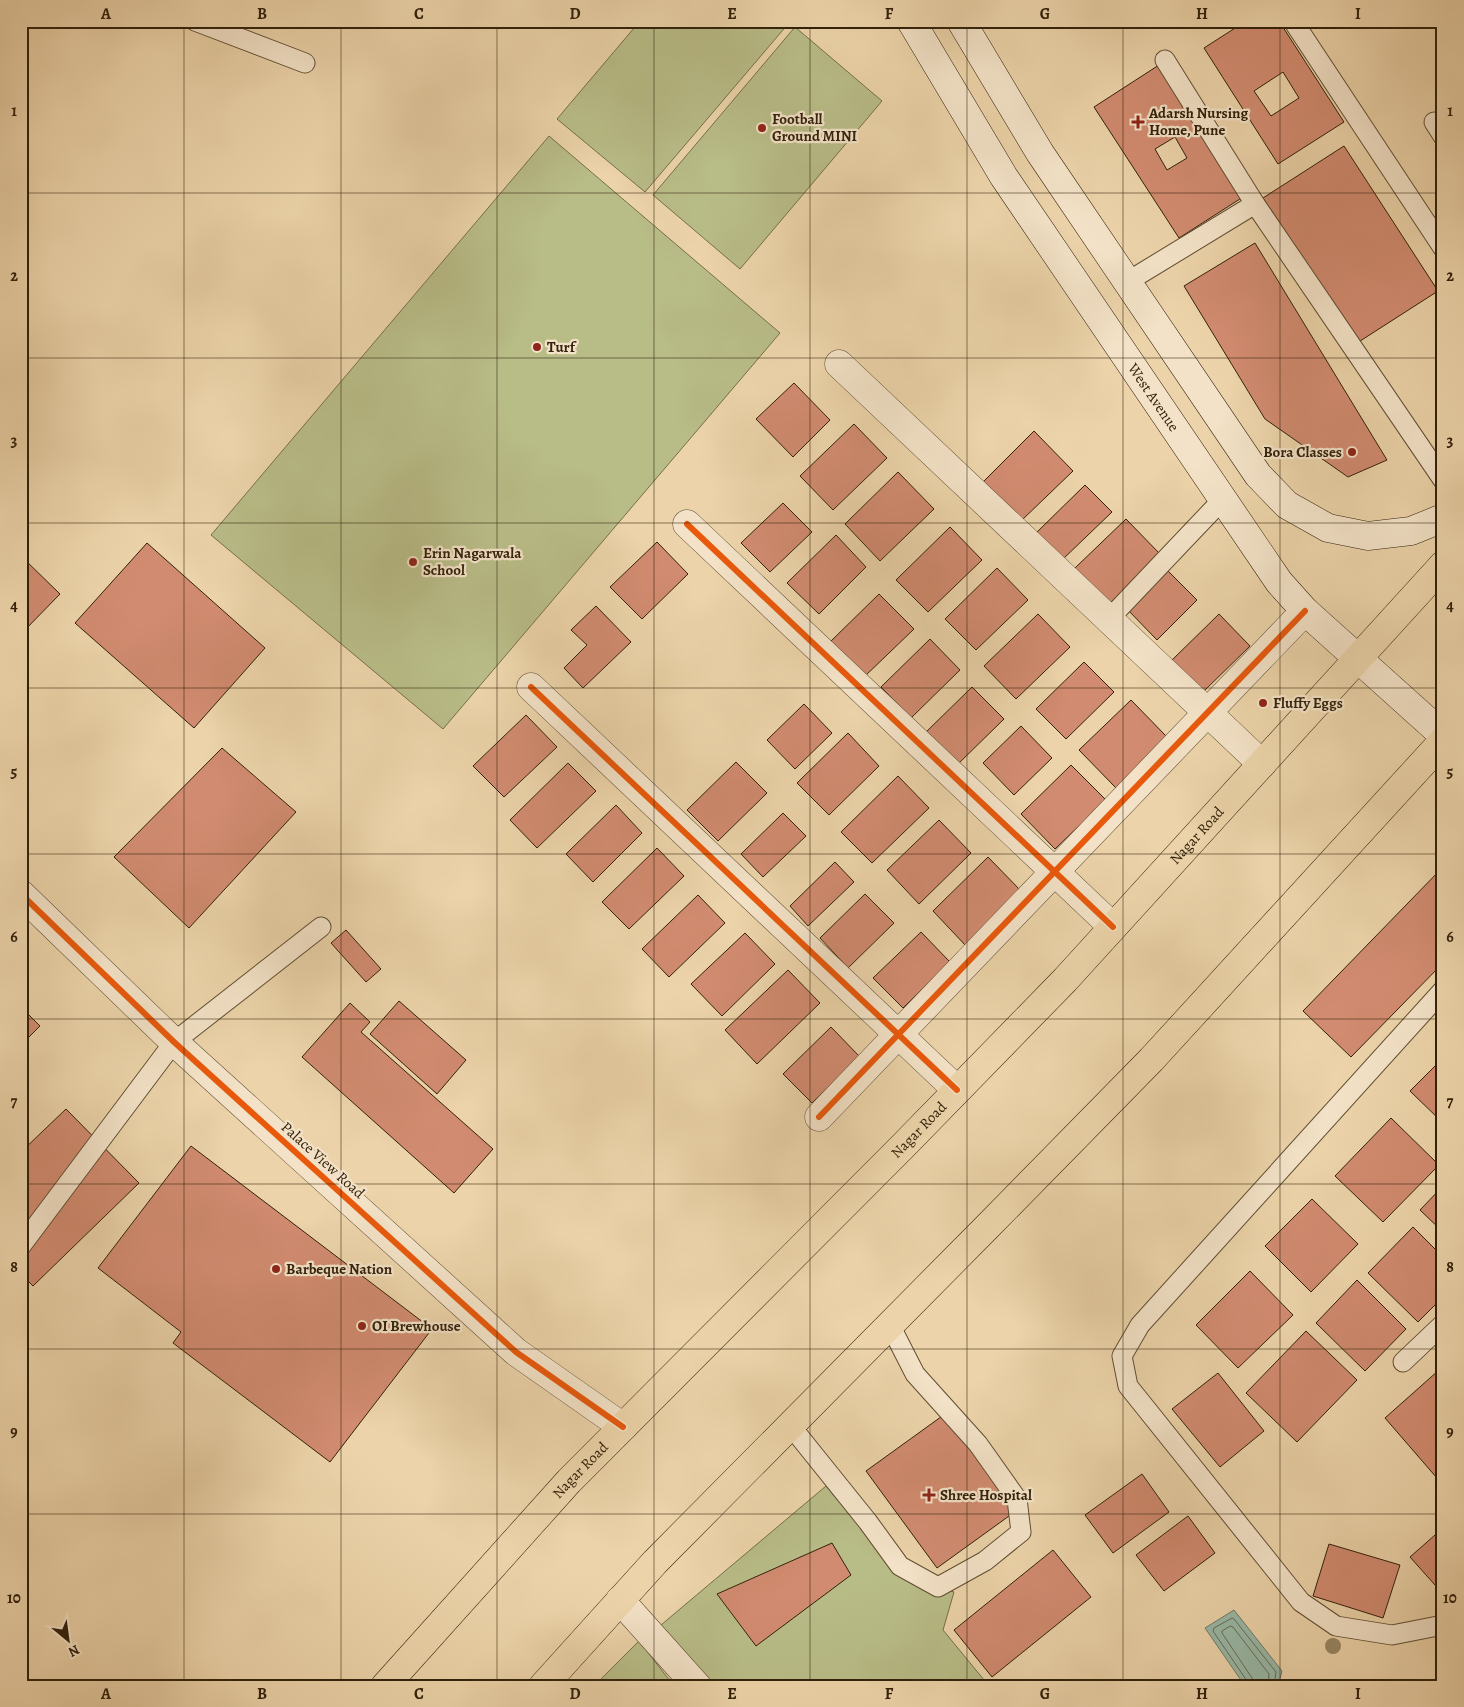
<svg xmlns="http://www.w3.org/2000/svg" width="1464" height="1707" viewBox="0 0 1464 1707" font-family="Alegreya,serif">
<rect width="100%" height="100%" fill="#ecd3a9"/>
<filter id="stains"><feTurbulence type="fractalNoise" baseFrequency=".004" numOctaves="4"/><feColorMatrix values="0 0 0 0 .2 0 0 0 0 .09 0 0 0 0 .02 0 0 0 .5 -.17"/></filter>
<radialGradient id="worn" r=".72"><stop offset=".6" stop-color="#630" stop-opacity="0"/><stop offset="1" stop-color="#630" stop-opacity=".3"/></radialGradient>
<!-- green -->
<g fill="#b8bc87" stroke="#756e49">
<path d="M640 21H785L788 24 645 192 557 119Z"/>
<path d="M795 27 882 101 740 269 653 195Z"/>
<path d="M549 136 780 333 443 729 211 535Z"/>
<path d="M826 1486 900 1575 954 1592 943 1630 989 1686H715L661 1625Z"/>
<path d="M639 1641 674 1686H594Z"/>
</g>
<!-- water -->
<path fill="#99b8a6" stroke="#707c68" d="M1234 1610 1282 1671 1278 1686H1245L1205 1628Z"/>
<g fill="none" stroke-linecap="round" stroke-linejoin="round">
<!-- shore -->
<g stroke="#666c58" stroke-width="1">
<path d="M1247 1686V1681L1213 1631 1214 1628 1232 1618 1234 1619 1276 1672 1274 1686"/>
<path d="M1254 1686 1252 1678 1222 1633V1631L1230 1626 1233 1627 1269 1674 1268 1686"/>
</g>
</g>
<!-- building -->
<g fill="#d18b70" stroke="#32210b" fill-rule="evenodd">
<path d="M1246 21H1279L1344 122 1278 164 1204 48ZM1283 72 1299 98 1271 116 1254 91Z"/>
<path d="M1159 65 1243 197 1179 238 1094 107ZM1175 137 1187 158 1167 170 1155 149Z"/>
<path d="M1344 146 1438 291 1357 343 1263 198Z"/>
<path d="M1255 243 1387 460 1348 477 1265 419 1184 286Z"/>
<path d="M794 383 830 420 793 457 756 419Z"/>
<path d="M854 424 887 458 833 510 800 476Z"/>
<path d="M1034 431 1073 471 1021 521 983 482Z"/>
<path d="M898 472 934 509 880 561 845 524Z"/>
<path d="M1085 485 1112 512 1062 560 1036 533Z"/>
<path d="M783 503 812 532 770 572 741 543Z"/>
<path d="M1126 519 1160 554 1109 604 1075 568Z"/>
<path d="M950 527 982 560 928 612 896 580Z"/>
<path d="M836 535 866 567 819 614 787 583Z"/>
<path d="M657 542 688 574 642 619 610 587Z"/>
<path d="M147 543 265 648 194 728 75 623Z"/>
<path d="M21 556 60 594 21 634Z"/>
<path d="M997 568 1028 600 976 650 945 619Z"/>
<path d="M1166 569 1197 600 1157 640 1126 608Z"/>
<path d="M879 594 914 629 863 678 829 643Z"/>
<path d="M596 606 631 642 583 688 564 668 587 645 571 630Z"/>
<path d="M1038 614 1070 647 1016 699 984 666Z"/>
<path d="M1219 614 1250 646 1200 695 1169 663Z"/>
<path d="M930 639 960 670 911 718 881 687Z"/>
<path d="M1084 662 1114 692 1066 739 1036 709Z"/>
<path d="M972 687 1004 719 955 767 923 735Z"/>
<path d="M1131 700 1168 738 1116 788 1079 750Z"/>
<path d="M804 704 832 733 795 769 767 740Z"/>
<path d="M526 715 557 747 504 797 473 766Z"/>
<path d="M1021 726 1052 758 1014 795 983 763Z"/>
<path d="M848 733 879 766 829 815 797 783Z"/>
<path d="M222 748 296 812 189 928 114 857Z"/>
<path d="M736 762 767 793 718 841 687 810Z"/>
<path d="M568 763 596 791 537 848 510 820Z"/>
<path d="M1071 765 1106 800 1055 849 1021 814Z"/>
<path d="M898 776 929 808 872 863 841 832Z"/>
<path d="M616 805 642 833 593 882 566 854Z"/>
<path d="M783 813 806 836 763 877 741 854Z"/>
<path d="M939 820 971 853 919 904 887 870Z"/>
<path d="M657 848 684 876 629 929 602 902Z"/>
<path d="M988 857 1023 893 967 947 933 911Z"/>
<path d="M835 862 854 882 808 926 790 906Z"/>
<path d="M1443 867V963L1351 1057 1303 1011Z"/>
<path d="M865 894 894 923 848 968 820 938Z"/>
<path d="M698 895 725 923 669 977 642 949Z"/>
<path d="M346 930 381 969 366 982 331 943Z"/>
<path d="M921 932 950 962 903 1008 873 978Z"/>
<path d="M745 933 775 964 722 1016 691 984Z"/>
<path d="M788 970 820 1003 757 1064 725 1030Z"/>
<path d="M399 1001 466 1060 437 1094 370 1034Z"/>
<path d="M350 1003 370 1022 361 1032 493 1149 454 1193 302 1057Z"/>
<path d="M21 1007 40 1026 21 1045Z"/>
<path d="M831 1027 860 1057 812 1103 783 1074Z"/>
<path d="M1443 1058V1123L1410 1091Z"/>
<path d="M66 1109 139 1183 33 1286 21 1274V1152Z"/>
<path d="M1391 1118 1439 1165 1383 1222 1335 1176Z"/>
<path d="M191 1146 432 1329 330 1462 173 1343 181 1332 98 1268Z"/>
<path d="M1443 1186V1232L1420 1210Z"/>
<path d="M1312 1199 1358 1244 1311 1292 1265 1246Z"/>
<path d="M1413 1227 1443 1257V1297L1418 1322 1368 1273Z"/>
<path d="M1250 1271 1293 1315 1238 1368 1196 1325Z"/>
<path d="M1357 1280 1406 1329 1365 1371 1316 1323Z"/>
<path d="M1306 1331 1357 1380 1297 1442 1246 1393Z"/>
<path d="M1439 1370 1443 1375V1485L1385 1418Z"/>
<path d="M1218 1373 1264 1431 1220 1467 1172 1409Z"/>
<path d="M945 1414 1016 1511 937 1568 866 1471Z"/>
<path d="M1142 1474 1169 1512 1113 1553 1085 1515Z"/>
<path d="M1188 1516 1215 1553 1164 1591 1136 1555Z"/>
<path d="M1443 1528V1594L1410 1557Z"/>
<path d="M832 1543 851 1575 756 1646 717 1594Z"/>
<path d="M1329 1544 1400 1565 1383 1618 1313 1596Z"/>
<path d="M1053 1550 1091 1597 992 1677 954 1630Z"/>
</g>
<g fill="none" stroke-linecap="round" stroke-linejoin="round">
<defs>
<g id="lane">
<path d="M195 21 305 63"/>
<path d="M1293 21 1443 248"/>
<path d="M1165 60 1255 204 1443 480"/>
<path d="M1434 122 1443 136"/>
<path d="M1127 282 1255 204"/>
<path d="M1108 620 1223 499"/>
<path d="M1443 990 1140 1325 1122 1356 1128 1386 1301 1602 1336 1626 1392 1635 1443 1625"/>
<path d="M21 1246 174 1042 321 927"/>
<path d="M1403 1362 1443 1324"/>
<path d="M790 1425 868 1522 900 1566 938 1587 985 1561 1021 1532 1017 1499 978 1444 915 1374 890 1325"/>
</g>
<g id="street">
<path d="M839 364 1262 764"/>
<path d="M687 524 1113 927"/>
<path d="M531 687 957 1090"/>
<path d="M21 894 174 1042 516 1352 623 1427"/>
<path d="M819 1117 1305 611"/>
<path d="M620 1600 697 1686"/>
</g>
<g id="secondary">
<path id="s1" d="M911 21 1004 177 1279 582 1305 611 1443 735"/>
<path d="M961 21 1040 153 1258 475 1287 505 1328 528 1368 536 1411 531 1443 518"/>
</g>
<g id="highway">
<path id="s2" d="M385 1686 569 1481 903 1146 1065 980 1443 565"/>
<path d="M543 1686 655 1562 986 1228 1151 1060 1443 741"/>
</g>
</defs>
<!-- lane casing -->
<use href="#lane" stroke="#604e32" stroke-width="21"/>
<!-- street casing -->
<use href="#street" stroke="#604e32" stroke-width="29"/>
<!-- secondary casing -->
<use href="#secondary" stroke="#32210b" stroke-width="29"/>
<!-- highway casing -->
<use href="#highway" stroke="#32210b" stroke-width="29"/>
<!-- lane -->
<use href="#lane" stroke="#f3e2c7" stroke-width="19"/>
<!-- street -->
<use href="#street" stroke="#f3e2c7" stroke-width="28"/>
<!-- secondary -->
<use href="#secondary" stroke="#f3e2c7" stroke-width="28"/>
<!-- highway -->
<use href="#highway" stroke="#ecd3a9" stroke-width="28"/>
<defs>
<g id="cycleway">
<path d="M687 524 1113 927"/>
<path d="M531 687 957 1090"/>
<path d="M21 894 174 1042 516 1352 623 1427"/>
<path d="M819 1117 1305 611"/>
</g>
</defs>
<!-- cycleway casing -->
<use href="#cycleway" stroke="#f3e2c7" stroke-width="9"/>
<!-- cycleway -->
<use href="#cycleway" stroke="#e8590c" stroke-width="6"/>
</g>
<!-- trees -->
<circle fill="#988763" cx="1333" cy="1646" r="8"/>
<!-- grid -->
<path fill="none" stroke="#32210b" stroke-width="1" stroke-opacity="0.55" d="M184 21V1686M341 21V1686M497 21V1686M654 21V1686M810 21V1686M967 21V1686M1123 21V1686M1280 21V1686M21 193H1443M21 358H1443M21 523H1443M21 688H1443M21 854H1443M21 1019H1443M21 1184H1443M21 1349H1443M21 1514H1443"/>
<!-- markers -->
<g fill="#8f2418" stroke="#f3e2c7" stroke-width="2">
<path d="M1135.5 114.5h5v5h5v5h-5v5h-5v-5h-5v-5h5z"/>
<circle cx="762" cy="128" r="5"/>
<circle cx="537" cy="347" r="5"/>
<circle cx="1352" cy="452" r="5"/>
<circle cx="413" cy="562" r="5"/>
<circle cx="1263" cy="703" r="5"/>
<circle cx="276" cy="1269" r="5"/>
<circle cx="362" cy="1326" r="5"/>
<path d="M926.5 1487.5h5v5h5v5h-5v5h-5v-5h-5v-5h5z"/>
</g>
<g text-anchor="middle" stroke-width="4.5" stroke-linejoin="round" paint-order="stroke">
<!-- poi labels -->
<g font-size="15" font-weight="bold" fill="#32210b" stroke="#f3e2c7" text-anchor="start">
<text x="1149" y="118">Adarsh Nursing<tspan x="1149" dy="17">Home, Pune</tspan></text>
<text x="772" y="124">Football<tspan x="772" dy="17">Ground MINI</tspan></text>
<text x="547" y="352">Turf</text>
<text x="1342" y="457" text-anchor="end">Bora Classes</text>
<text x="423" y="558">Erin Nagarwala<tspan x="423" dy="17">School</tspan></text>
<text x="1273" y="708">Fluffy Eggs</text>
<text x="286" y="1274">Barbeque Nation</text>
<text x="372" y="1331">OI Brewhouse</text>
<text x="940" y="1500">Shree Hospital</text>
</g>
<!-- street labels -->
<g font-size="15" fill="#32210b" stroke="#f3e2c7">
<text dy="5" stroke="none"><textPath href="#s1" startOffset="448">West Avenue</textPath></text>
<text dy="5" stroke="none"><textPath href="#s2" startOffset="1176">Nagar Road</textPath></text>
<text dy="5" stroke="none"><textPath href="#s2" startOffset="771">Nagar Road</textPath></text>
<text transform="translate(323 1160) rotate(42)" y="5">Palace View Road</text>
<text dy="5" stroke="none"><textPath href="#s2" startOffset="291">Nagar Road</textPath></text>
</g>
</g>
<!-- margin -->
<rect width="1464" height="1707" fill="none" stroke="#ecd3a9" stroke-width="55"/>
<!-- north arrow -->
<g transform="translate(68 1640) rotate(151)" stroke="#f3e2c7" stroke-width="4" paint-order="stroke">
<path d="M0-4L9 19L0 12L-9 19Z" fill="#32210b"/>
<text y="-8" font-size="14" font-weight="bold" text-anchor="middle" fill="#32210b">N</text>
</g>
<rect x="28" y="28" width="1408" height="1652" fill="none" stroke="#32210b" stroke-width="2"/>
<g font-size="16" text-anchor="middle" font-weight="bold" fill="#32210b">
<text x="106" y="19">A</text>
<text x="262" y="19">B</text>
<text x="419" y="19">C</text>
<text x="575" y="19">D</text>
<text x="732" y="19">E</text>
<text x="889" y="19">F</text>
<text x="1045" y="19">G</text>
<text x="1202" y="19">H</text>
<text x="1358" y="19">I</text>
<text x="14" y="116">1</text>
<text x="1450" y="116">1</text>
<text x="14" y="281">2</text>
<text x="1450" y="281">2</text>
<text x="14" y="446">3</text>
<text x="1450" y="446">3</text>
<text x="14" y="611">4</text>
<text x="1450" y="611">4</text>
<text x="14" y="777">5</text>
<text x="1450" y="777">5</text>
<text x="14" y="942">6</text>
<text x="1450" y="942">6</text>
<text x="14" y="1107">7</text>
<text x="1450" y="1107">7</text>
<text x="14" y="1272">8</text>
<text x="1450" y="1272">8</text>
<text x="14" y="1437">9</text>
<text x="1450" y="1437">9</text>
<text x="14" y="1603">10</text>
<text x="1450" y="1603">10</text>
<text x="106" y="1699">A</text>
<text x="262" y="1699">B</text>
<text x="419" y="1699">C</text>
<text x="575" y="1699">D</text>
<text x="732" y="1699">E</text>
<text x="889" y="1699">F</text>
<text x="1045" y="1699">G</text>
<text x="1202" y="1699">H</text>
<text x="1358" y="1699">I</text>
</g>
<rect width="100%" height="100%" filter="url(#stains)"/>
<rect width="100%" height="100%" fill="url(#worn)"/>
</svg>
